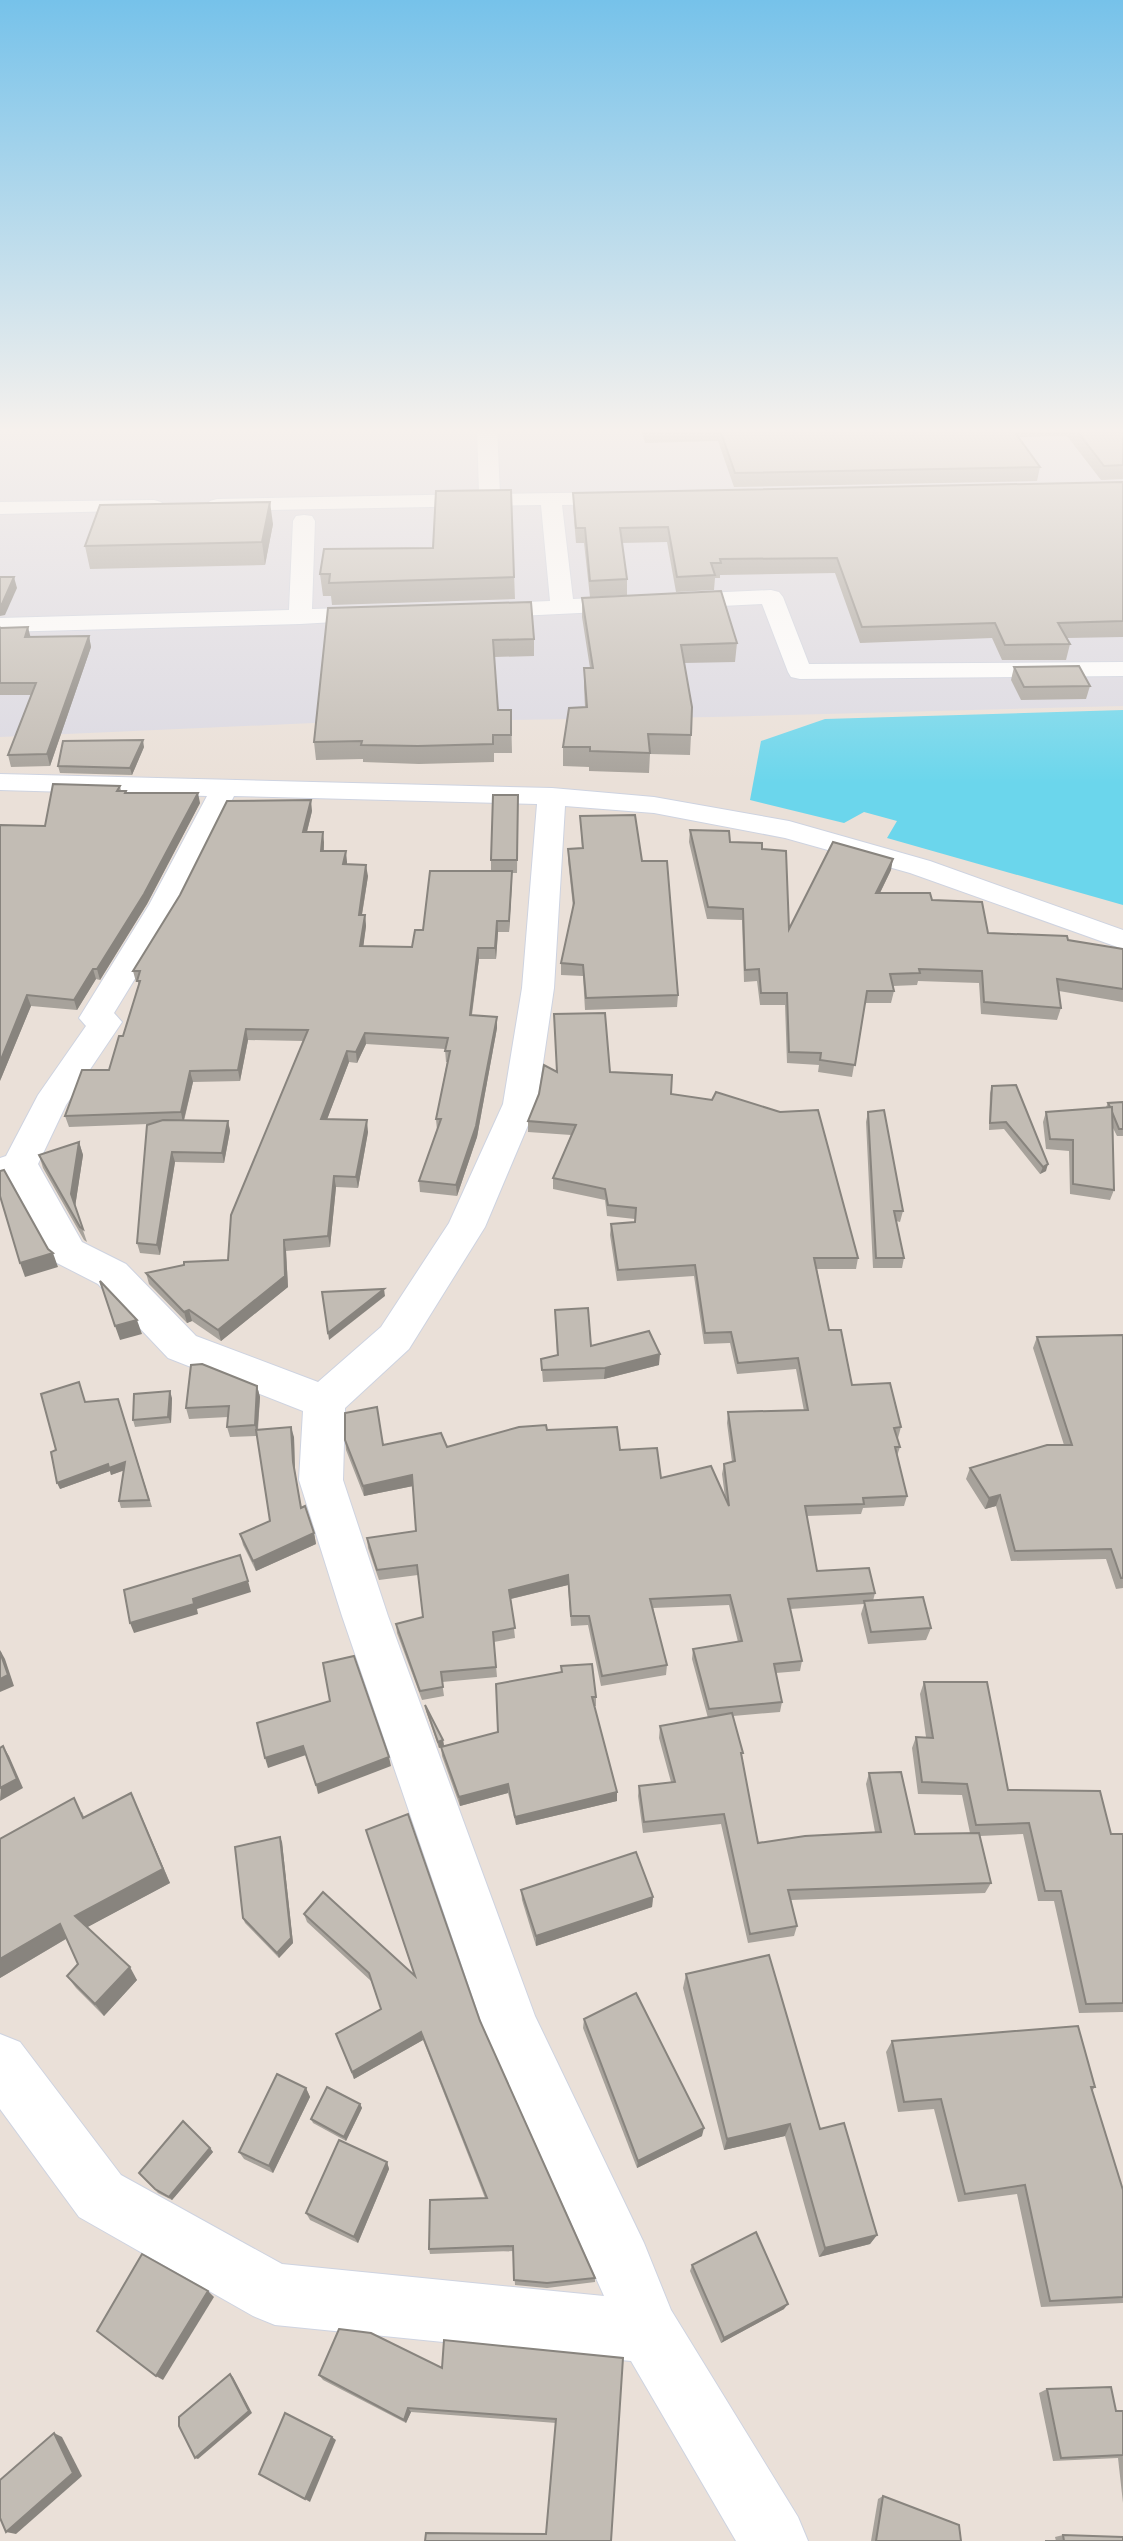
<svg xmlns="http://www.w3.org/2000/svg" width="1123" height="2541" viewBox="0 0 1123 2541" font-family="Montserrat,sans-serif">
<rect width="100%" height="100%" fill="#eae0d8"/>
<!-- industrial -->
<path fill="#dbd9e2" d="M0 427H1123V706L713 717 313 723 0 737Z"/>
<!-- water -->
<path fill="#6bd6ec" d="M1123 710V905L887 838 897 821 864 812 844 823 750 800 761 741 825 719Z"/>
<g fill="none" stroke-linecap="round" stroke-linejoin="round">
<defs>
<g id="minor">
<path d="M477 427H497L500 494 625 492 632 494 636 498 632 502 625 504 562 505 573 599 771 590 779 592 783 597 809 664 1123 662V676L800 679 791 677 788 672 762 604 478 618 470 616 466 611 470 606 478 604 550 601 541 505 217 511 210 509 206 505 210 501 217 499 479 494Z"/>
<path d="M154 500 161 502 165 506 161 510 0 514V502Z"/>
<path d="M304 515 312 516 315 521 312 609 379 607 387 609 391 614 387 619 300 624 0 632V618L289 610 293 521 296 516Z"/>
<path d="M0 774 552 788 654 797 789 821 930 861 1123 930V949L910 873 785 838 654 813 565 806 554 988 537 1104 485 1227 409 1349 345 1408 343 1480 388 1616 535 2016 644 2243 671 2310 798 2517 808 2541H736L631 2361 275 2325 253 2316 79 2217 0 2109V2034L20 2042 121 2175 282 2264 604 2296 483 2027 342 1616 299 1480 303 1411 168 1358 98 1284 55 1262 11 1181 0 1185V1158L6 1156 38 1095 86 1026 79 1018 149 905 207 796 0 790ZM234 796 537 804 522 988 503 1104 449 1223 381 1327 318 1382 196 1336 126 1264 82 1242 38 1164 66 1105 122 1022 114 1013 180 905Z"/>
</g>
</defs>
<!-- minor casing -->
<use href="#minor" stroke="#ced3e0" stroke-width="2"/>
<!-- minor -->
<use href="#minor" fill="#fff" fill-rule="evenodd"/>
</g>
<!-- wall -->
<g fill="#a7a29b">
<path d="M640 427H1123V479L1101 480 1067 436 1019 437 1040 467 1037 481 734 487 718 441 645 443Z"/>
<path d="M1123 482V637L1067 638 1070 644 1066 660H1002L992 638 860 643 835 573 720 575V578H715L714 590 676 592 667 542 622 543 627 579V595L590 597 584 543H576L573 507V493Z"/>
<path d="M511 490 515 599 332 605 331 596H323L320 574 433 548Z"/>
<path d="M273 524 265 565 90 569 85 546Z"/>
<path d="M582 598 737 643 735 662 684 663 691 735 690 755 650 754 649 773 589 771V767L563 766V747L585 707 584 687V668H590L582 617Z"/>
<path d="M328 608 534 639V656L494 657 498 710H511L512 753H494V762L419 764 363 762V759L316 760 314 742Z"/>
<path d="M0 626 2 628 30 637 89 636 91 647 50 766 11 767 8 755 31 695H0Z"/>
<path d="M1014 667 1090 686 1086 699 1021 700 1011 680Z"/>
<path d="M144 747 132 775 60 773 58 766Z"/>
<path d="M120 786 121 791H126L127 793 200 803 147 904 100 980 96 979 77 1010 31 1006 0 1081 45 826Z"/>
<path d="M518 795 517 873H512L509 932H498L496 959H479L472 1015 497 1028 477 1137 457 1196 420 1192 419 1181 437 1130 436 1119 447 1062H446L445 1049 366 1044 357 1063 349 1062 327 1119 368 1132 358 1188 336 1187 330 1247 286 1251 288 1287 221 1341 192 1321 187 1323 149 1284 146 1273 228 1260 304 1041 248 1040 240 1081 193 1082 184 1121H228L230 1131 224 1163 175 1162 160 1255 140 1253 137 1243 148 1124 69 1127 65 1116 109 1070 123 1036 139 986 138 982H136L133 971 312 811 307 832 324 842V851L347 862V865L368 876 362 915H365L366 926 363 946 412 947 423 930 491 871V860Z"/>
<path d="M580 816 642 861 678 995 677 1007 585 1010 583 976 561 975V963L573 907 568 860V849L582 848Z"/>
<path d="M690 830 730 842 762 849 789 929 891 870 880 893 932 900 988 933 1068 940 1123 949V1002L1059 991 1061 1008 1057 1020 981 1014 979 983 918 981 917 985 893 986 894 991 891 1003H865L852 1077 818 1072 819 1065 787 1063 785 1005H760L757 981 744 982 742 920 707 919 689 842Z"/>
<path d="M556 1072H610L671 1094 858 1258 856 1269H817L829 1330 852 1385 901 1427 898 1438H897L900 1447 897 1456 907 1496 904 1506 863 1508 861 1514 807 1516 817 1571 875 1593 873 1601 931 1628 926 1640 868 1644 861 1614 864 1604 790 1609 802 1661 800 1671 776 1673 782 1702 780 1712 733 1716 742 1759 758 1843 875 1832 866 1784 869 1773 915 1834 970 1833 962 1795 918 1794 912 1748 916 1737H926L920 1694 924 1682 1008 1790 1111 1834H1123V2012L1079 2013 1054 1901H1038L1023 1834 980 1836 991 1883 985 1893 791 1900 797 1926 794 1936 748 1943 721 1824 643 1833 638 1796 639 1786 671 1782 659 1738 660 1726 708 1718 692 1659 693 1649 738 1642 729 1605 653 1608 667 1665 666 1675 601 1686 588 1625 571 1626 568 1585 511 1599 515 1638 494 1642 497 1677 442 1682 444 1696 422 1700 397 1633 396 1624 423 1617 418 1575 379 1580 368 1548 367 1538 416 1531 413 1486 364 1496 346 1450 345 1440 383 1445 447 1447 547 1430 620 1450 661 1478 725 1497 722 1474 724 1464 732 1462 727 1423 728 1412 804 1411 796 1369 737 1374 730 1343 704 1344 694 1276 617 1281 610 1235 611 1224 635 1222V1219L607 1216 605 1200 553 1189V1178L571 1135 528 1132V1121Z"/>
<path d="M992 1086 1046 1171 1040 1174 1004 1129 989 1130 990 1093Z"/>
<path d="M1123 1102V1136H1117L1112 1126 1114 1190 1110 1200 1070 1194 1069 1151 1046 1149 1043 1122 1046 1112 1106 1107 1108 1103Z"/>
<path d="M868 1112 903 1211 900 1222 896 1221 904 1258 902 1268H873L866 1122Z"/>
<path d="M79 1142 83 1155 75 1207 87 1242 84 1240 43 1168 39 1155Z"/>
<path d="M555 1310 591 1346 659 1365 604 1379 543 1382 541 1359 557 1355Z"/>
<path d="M1123 1335V1588L1116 1589 1106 1559 1011 1561 996 1506 985 1509 966 1479 970 1468 1064 1445 1033 1348 1037 1337Z"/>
<path d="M257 1386 260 1397 258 1430 294 1437 295 1472 301 1507 314 1533 316 1544 256 1571 243 1545 240 1534 270 1521 257 1436 230 1437 227 1427 228 1417 189 1419 186 1408Z"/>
<path d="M172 1398 171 1423 135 1427 133 1420Z"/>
<path d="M118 1399 152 1507 121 1508 119 1501 124 1470 111 1475 110 1471 60 1489 56 1450 85 1402Z"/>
<path d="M561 1666 596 1697V1706H594L617 1801 516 1825 508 1793 460 1806 442 1756 441 1747 439 1748 426 1711 425 1705 443 1740 444 1746 498 1732 561 1673Z"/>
<path d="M138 1808 170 1883 87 1927 137 1980 104 2016 76 1988 67 1976 78 1964 66 1939 0 1978V1839L82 1812 84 1817Z"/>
<path d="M366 1830 480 2021 595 2278V2282L547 2288 515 2285 513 2251 430 2254 429 2249 485 2198 423 2040 354 2079 336 2034 381 2009 371 1981 307 1922 304 1914 414 1974Z"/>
<path d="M282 1842 293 1943 279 1958 245 1923 243 1918Z"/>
<path d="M521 1890 653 1897 652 1907 536 1946 522 1900Z"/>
<path d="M686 1974 877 2235 870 2244 819 2257 785 2136 724 2150 683 1988Z"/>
<path d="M584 2019 702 2136 637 2168 583 2028Z"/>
<path d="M892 2041 1095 2087 1092 2091 1123 2190V2303L1041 2307 1017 2194 958 2202 934 2109 898 2112 886 2052Z"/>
<path d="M306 2088 310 2097 273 2173 244 2159 239 2152Z"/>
<path d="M360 2104 362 2108 346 2141 313 2123 311 2119Z"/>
<path d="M210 2148 213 2152 172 2200 158 2193 139 2173Z"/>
<path d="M387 2162 389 2169 358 2243 310 2220 306 2213Z"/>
<path d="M692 2265 784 2309 721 2343 690 2271Z"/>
<path d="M623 2358 546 2534 556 2423 411 2412 406 2423 323 2380 319 2375Z"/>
<path d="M1047 2389 1116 2411H1123V2503L1118 2458 1053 2461 1039 2393Z"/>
<path d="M883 2496 961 2541H871L878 2499Z"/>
<path d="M1063 2535 1123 2537 1056 2541 1055 2537Z"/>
</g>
<!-- shaded-wall -->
<g fill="#88847e">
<path d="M270 502 273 524 265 565 262 542Z"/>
<path d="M14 577 17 588 5 615 0 616V604Z"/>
<path d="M28 627 31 639 25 637Z"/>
<path d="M89 636 91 647 50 766 47 754Z"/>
<path d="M143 740 144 747 132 775 130 768Z"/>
<path d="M198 793 200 803 147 904 100 980 97 969Z"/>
<path d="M311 800 312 811 304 843 303 832Z"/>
<path d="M323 832 324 842 323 862 321 851Z"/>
<path d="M346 851 347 862 345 875 343 864Z"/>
<path d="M893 859 891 870 874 905 876 893Z"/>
<path d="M366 865 368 876 360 926 359 915Z"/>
<path d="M512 871V882L509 932V921Z"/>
<path d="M365 915 366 926 362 957 360 946Z"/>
<path d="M497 921 498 932 496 959 495 948Z"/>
<path d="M478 948 479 959 470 1026V1015Z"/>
<path d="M93 969 96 979 77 1010 74 1000Z"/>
<path d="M27 995 31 1006 0 1081V1062Z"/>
<path d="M497 1017V1028L477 1137 457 1196 456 1185Z"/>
<path d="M246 1029 248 1040 240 1081 238 1070Z"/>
<path d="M365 1033 366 1044 357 1063 356 1052Z"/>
<path d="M347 1051 349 1062 323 1130 321 1119Z"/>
<path d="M190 1071 193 1082 183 1123 181 1112Z"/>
<path d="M367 1120 368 1132 358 1188 356 1177Z"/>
<path d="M228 1121 230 1131 224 1163 222 1153Z"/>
<path d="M79 1142 83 1155 75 1207 71 1194Z"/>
<path d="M172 1152 175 1162 160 1255 157 1245Z"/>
<path d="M1048 1164 1046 1171 1040 1174 1043 1167Z"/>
<path d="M334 1176 336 1187 330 1247 328 1236Z"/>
<path d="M284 1240 286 1251 288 1287 221 1341 218 1330Z"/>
<path d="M53 1253 58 1267 25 1277 20 1263Z"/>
<path d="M384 1289 385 1296 329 1340 328 1333Z"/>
<path d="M189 1310 192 1321 187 1323 184 1312Z"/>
<path d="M137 1320 142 1334 120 1340 115 1326Z"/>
<path d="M660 1354 659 1365 604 1379 605 1368Z"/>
<path d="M257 1386 260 1397 257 1436 255 1425Z"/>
<path d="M170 1391 172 1398 171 1423 168 1417Z"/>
<path d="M291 1427 294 1437 295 1472 303 1518 293 1462Z"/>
<path d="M125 1462 128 1469 111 1475 110 1471 60 1489 57 1483 108 1464Z"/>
<path d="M412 1475 413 1486 364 1496 363 1486Z"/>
<path d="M1000 1495 996 1506 985 1509 989 1498Z"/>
<path d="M314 1533 316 1544 256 1571 253 1561Z"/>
<path d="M568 1575V1585L510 1599 509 1590Z"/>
<path d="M248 1581 251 1592 197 1609 198 1614 134 1633 130 1623 193 1599Z"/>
<path d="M0 1650 5 1659 14 1686 0 1692Z"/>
<path d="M443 1740 444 1746 439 1748 438 1742Z"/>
<path d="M3 1746 9 1756 23 1788 0 1801Z"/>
<path d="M303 1746 306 1755 268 1768 265 1758Z"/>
<path d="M389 1757 391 1766 318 1794 316 1785Z"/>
<path d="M508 1784V1793L460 1806 459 1797Z"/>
<path d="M617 1792V1801L516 1825 515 1817Z"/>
<path d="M131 1793 170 1883 84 1929 75 1916Z"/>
<path d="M280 1837 282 1842 293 1943 279 1958 277 1953Z"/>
<path d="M653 1897 652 1907 536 1946V1936Z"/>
<path d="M60 1924 69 1937 0 1978V1959Z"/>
<path d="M130 1967 137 1980 104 2016 95 2004Z"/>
<path d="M421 2032 423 2040 354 2079 352 2072Z"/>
<path d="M306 2088 310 2097 273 2173 269 2166Z"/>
<path d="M360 2104 362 2108 346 2141 344 2137Z"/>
<path d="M790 2124 785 2136 724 2150 727 2139Z"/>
<path d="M704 2128 702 2136 637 2168 638 2161Z"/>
<path d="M210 2148 213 2152 172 2200 169 2197Z"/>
<path d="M387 2162 389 2169 358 2243 354 2237Z"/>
<path d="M877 2235 870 2244 819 2257 825 2248Z"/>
<path d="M208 2291 214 2297 163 2380 156 2376Z"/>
<path d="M788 2304 784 2309 721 2343 724 2338Z"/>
<path d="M230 2374 233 2377 252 2413 198 2459 195 2458Z"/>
<path d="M408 2408 411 2412 406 2423 404 2420Z"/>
<path d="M54 2433 62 2437 82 2476 16 2534 6 2532Z"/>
<path d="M332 2437 336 2440 310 2502 305 2499Z"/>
</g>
<!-- building -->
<g fill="#c2bcb4" stroke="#88847e" stroke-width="2">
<path d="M645 427H712L645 429Z"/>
<path d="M719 427H1011L1040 467 735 473Z"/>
<path d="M1074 427H1123V465L1104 466Z"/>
<path d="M1123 482V621L1058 623 1070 644 1005 645 995 623 862 627 837 558 720 559 721 563H711L715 575 677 577 668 527 620 528 627 579 590 581 585 528H576L573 493Z"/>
<path d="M511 490 514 577 329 583 330 574H320L324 549 433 548 436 491Z"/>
<path d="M270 502 262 542 85 546 100 505Z"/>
<path d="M0 577H14L2 604H0Z"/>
<path d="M721 591 737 643 681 645 692 707 691 735 648 734 650 753 590 751V747H563L569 708 587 707 584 668H593L582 598Z"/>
<path d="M531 602 534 639 493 640 498 710H511V735H493V744L418 746 361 745 362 741 314 742 328 608Z"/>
<path d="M28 627 25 637 89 636 47 754 8 755 36 683H0V628Z"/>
<path d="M1079 666 1090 686 1024 687 1014 667Z"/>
<path d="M143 740 130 768 58 766 63 741Z"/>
<path d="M53 784 120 786 117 791H126L125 793H198L144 894 97 969H93L74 1000 27 995 0 1062V825L45 826Z"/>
<path d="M493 795H518L517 860H491Z"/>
<path d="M311 800 303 832H323L321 851H346L343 864 366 865 359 915H365L360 946 412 947 415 930H423L430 871H512L509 921H497L495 948H478L470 1015 497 1017 476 1126 456 1185 419 1181 441 1119H436L450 1051H445L448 1038 365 1033 356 1052 347 1051 321 1119 367 1120 356 1177 334 1176 328 1236 284 1240 285 1276 218 1330 189 1310 184 1312 146 1273 184 1265V1262L228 1260 231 1215 308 1030 246 1029 238 1070 190 1071 181 1112 65 1116 82 1070H109L119 1036H123L140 981H137L140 971H133L180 895 227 801Z"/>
<path d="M635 815 642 861H667L678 995 586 998 583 965 561 963 574 903 568 849 583 848 580 816Z"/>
<path d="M690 830 729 831 730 842 762 843V849L786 851 789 929 833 842 893 859 876 893H930L932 900 982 902 988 933 1067 936 1068 940 1123 949V989L1057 979 1061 1008 984 1002 982 971 919 969 920 973 890 974 894 991H867L855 1065 820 1060 821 1053 789 1052 787 993H761L759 969 745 970 743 909 708 907Z"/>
<path d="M605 1013 610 1072 672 1075 671 1094 712 1100 716 1092 780 1112 818 1110 858 1258H814L829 1330H841L852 1385 890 1383 901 1427 894 1428 900 1447H895L907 1496 863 1498 864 1504 805 1506 817 1571 869 1568 875 1593 788 1599 802 1661 774 1664 782 1702 709 1709 693 1649 742 1641 730 1595 650 1599 667 1665 602 1676 589 1616H571L568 1575 509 1590 515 1628 493 1632 496 1667 441 1672 443 1687 420 1691 396 1624 423 1617 417 1565 377 1570 367 1538 416 1531 412 1475 363 1486 345 1440V1413L377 1407 383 1445 441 1433 447 1447 519 1427 546 1425 547 1430 617 1427 620 1450 657 1448 661 1478 711 1466 729 1506 724 1464 735 1461 728 1412 808 1410 798 1358 738 1363 731 1332 705 1333 695 1265 618 1270 611 1224 635 1222 636 1208 608 1205 605 1189 553 1178 576 1125 528 1121 539 1094 544 1065 557 1072 554 1014Z"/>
<path d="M1016 1085 1048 1164 1043 1167 1006 1122 990 1123 992 1086Z"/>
<path d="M1123 1102V1129H1119L1112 1112V1107H1110L1108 1103Z"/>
<path d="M1112 1107 1114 1190 1073 1184V1140L1050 1139 1046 1112Z"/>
<path d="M884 1110 903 1211H894L904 1258H876L868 1112Z"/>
<path d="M163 1120 228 1121 222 1153 172 1152 157 1245 137 1243 147 1125Z"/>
<path d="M79 1142 71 1194 83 1229 80 1227 39 1155Z"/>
<path d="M4 1170 48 1249 53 1253 20 1263 0 1196V1171Z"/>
<path d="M100 1281 137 1320 115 1326Z"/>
<path d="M384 1289 328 1333 322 1292Z"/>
<path d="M588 1308 591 1346 649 1331 660 1354 605 1368 542 1370 541 1359 558 1355 555 1310Z"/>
<path d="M1123 1335V1578H1121L1111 1549 1015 1551 1000 1495 989 1498 970 1468 1047 1445H1072L1037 1337Z"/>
<path d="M202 1364 257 1386 255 1425 227 1427 229 1406 186 1408 191 1365Z"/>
<path d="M79 1382 85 1402 118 1399 149 1500 119 1501 125 1462 109 1468 108 1464 57 1483 51 1452 56 1450 41 1394Z"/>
<path d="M170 1391 168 1417 133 1420 134 1394Z"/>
<path d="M291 1427 293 1462 301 1508 305 1506 314 1533 253 1561 240 1534 270 1521 256 1430Z"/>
<path d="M240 1555 248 1581 193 1599 194 1604 130 1623 124 1590Z"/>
<path d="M923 1597 931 1628 871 1632 864 1601Z"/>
<path d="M0 1652 8 1675 0 1679Z"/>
<path d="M354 1656 389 1757 316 1785 303 1746 265 1758 257 1723 330 1701 323 1663Z"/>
<path d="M592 1664 596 1697H592L617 1792 515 1817 508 1784 459 1797 441 1747 498 1732 496 1684 562 1672 561 1666Z"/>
<path d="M924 1682H987L1008 1790 1100 1791 1111 1834H1123V2003L1086 2004 1061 1891H1045L1029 1823 976 1825 967 1784 922 1782 916 1737 933 1738Z"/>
<path d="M425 1705 443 1740 438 1742Z"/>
<path d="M732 1713 743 1753H741L758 1843 805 1836 881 1832 869 1773 901 1772 915 1834 979 1833 991 1883 788 1890 797 1926 750 1934 724 1814 644 1822 639 1786 675 1782 660 1726Z"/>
<path d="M3 1746 17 1779 0 1788V1747V1748Z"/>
<path d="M131 1793 163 1869 75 1916 130 1967 95 2004 67 1976 78 1964 60 1924 0 1959V1839L74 1798 83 1818Z"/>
<path d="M408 1814 480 2021 595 2278 547 2283 514 2280 513 2246 429 2249 430 2200 487 2198 421 2032 352 2072 336 2034 381 2009 369 1973 304 1914 323 1892 415 1976 366 1830Z"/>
<path d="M280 1837 291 1938 277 1953 243 1918 235 1847Z"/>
<path d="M636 1852 653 1897 536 1936 521 1890Z"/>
<path d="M769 1955 820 2129 844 2123 877 2235 825 2248 790 2124 727 2139 686 1974Z"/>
<path d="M636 1993 704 2128 638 2161 584 2019Z"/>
<path d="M1078 2026 1095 2087H1091L1123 2190V2297L1050 2301 1025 2185 965 2194 941 2099 904 2102 892 2041Z"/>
<path d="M277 2074 306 2088 269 2166 239 2152Z"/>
<path d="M327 2087 360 2104 344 2137 311 2119Z"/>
<path d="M183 2121 210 2148 169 2197 155 2189 139 2173Z"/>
<path d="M339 2140 387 2162 354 2237 306 2213Z"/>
<path d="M756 2232 788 2304 724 2338 692 2265Z"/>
<path d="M142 2254 208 2291 156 2376 97 2331Z"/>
<path d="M339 2329 371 2333 442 2368 444 2340 623 2358 611 2541H425L426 2533 546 2534 556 2419 408 2408 404 2420 319 2375Z"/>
<path d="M230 2374 249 2411 195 2458 179 2426V2417Z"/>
<path d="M1111 2387 1116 2411H1123V2455L1061 2458 1047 2389Z"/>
<path d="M285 2413 332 2437 305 2499 259 2474Z"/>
<path d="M54 2433 73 2473 6 2532 0 2518V2480Z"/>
<path d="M883 2496 959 2525 961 2541H876Z"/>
<path d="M1063 2535 1123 2537V2541H1045H1064Z"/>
</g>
<!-- sky -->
<linearGradient id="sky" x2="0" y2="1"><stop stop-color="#76c2ea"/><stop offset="0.55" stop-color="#f6f1ed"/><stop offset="1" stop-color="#f6f1ed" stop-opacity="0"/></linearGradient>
<rect width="1123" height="783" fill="url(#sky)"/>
</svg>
